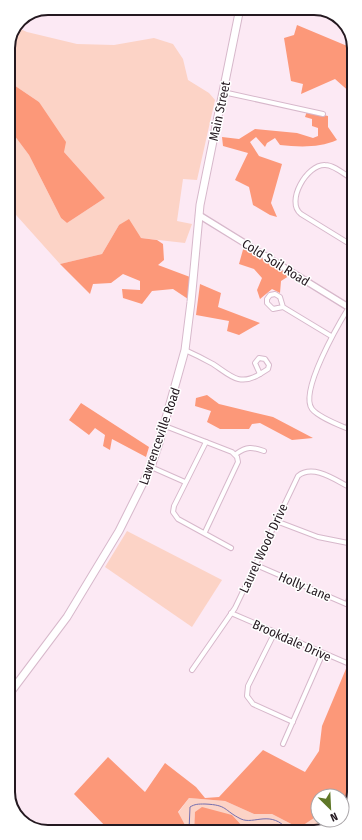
<svg xmlns="http://www.w3.org/2000/svg" width="362" height="840" viewBox="0 0 362 840" font-family="'Fira Sans Condensed',sans-serif">
<rect width="100%" height="100%" fill="#fce9f4"/>
<!-- green -->
<g fill="#fcd3c6">
<path d="M16 27 27 32 77 44 114 45 154 38 173 44 183 59 188 80 209 93 215 100 197 180 183 179 177 221 192 224 185 243 141 238 119 225 102 254 60 264 8 206V127L29 155 61 218 67 223 105 198 64 152 39 102 8 81V46Z"/>
<path d="M127 531 222 580 192 627 105 567Z"/>
<path d="M189 798 225 801 254 814H272L299 828 314 818 331 822 340 820 327 830H272L258 825 263 830H246L232 815 195 812 194 831H185V825L178 813Z"/>
</g>
<!-- forest -->
<g fill="#fc9879">
<path d="M297 25 352 48V94L335 79 301 94 303 84 291 81 284 38 294 35Z"/>
<path d="M8 81 39 102 66 142 64 152 105 198 67 223 61 218 29 155 8 127Z"/>
<path d="M307 111 328 116V127L337 140C319 148 299 147 280 145L275 138 267 143 265 147 256 137 250 142 259 156 282 164 271 203 277 217 270 215 253 205 249 187 235 180 248 153 223 146 222 137 239 139 255 129 297 133 313 138 318 136V128L312 126V119L305 117Z"/>
<path d="M129 219 141 238 157 240 163 244 164 260 158 265 190 277 188 299 173 289 152 291 142 304 123 298 122 289 140 290V281L123 274 111 283 93 284 90 294 60 264 102 254 119 225Z"/>
<path d="M244 246 292 274 281 281 280 293 272 289 260 299 257 290 262 278 254 269 239 264Z"/>
<path d="M200 284 221 293 218 307 260 323 239 335 227 331 229 321 196 315Z"/>
<path d="M207 395 219 404 273 417 313 438 292 440 260 423 252 424 249 429H220L207 422 211 411 195 406 196 398Z"/>
<path d="M81 403 149 447 146 457 112 439 110 450 103 446 105 435 95 428 89 435 69 420Z"/>
<path d="M348 664 354 667V792L348 811 342 814V796H318V819L314 818 299 828 272 814H254L225 801 189 798 178 812 185 825V831H110L74 794 108 757 145 792 165 763 196 787 205 798 219 797 263 750 305 772 319 751 322 726Z"/>
<path d="M202 807 232 815 246 830 194 831 195 812Z"/>
</g>
<g fill="none" stroke-linecap="round" stroke-linejoin="round">
<!-- stream -->
<g stroke="#746faf" stroke-width="1">
<path d="M304 830 312 827 326 829 340 820"/>
<path d="M189 831 190 807C195 804 198 804 205 804 228 805 223 810 241 819 254 825 271 809 288 830"/>
</g>
<defs>
<g id="street">
<path d="M338 16 339 17"/>
<path d="M223 92 323 114"/>
<path d="M352 179C344 174 334 165 325 165 307 164 285 202 301 214L353 246"/>
<path d="M283 307 273 309 267 303V299L270 295 275 294 280 297 283 307 331 336"/>
<path d="M349 307C338 325 299 392 312 409 319 418 342 426 353 431"/>
<path d="M185 350C194 354 204 359 213 364 230 375 239 387 260 374"/>
<path d="M259 358 265 359 269 365 268 369 260 374 255 363Z"/>
<path d="M165 426 232 452 237 457 238 462 205 532"/>
<path d="M347 428 353 415"/>
<path d="M206 442 174 506 173 512 178 519 231 548"/>
<path d="M236 454C247 446 252 447 264 451"/>
<path d="M151 467 185 482"/>
<path d="M276 521 318 537 353 544"/>
<path d="M256 565 353 607"/>
<path d="M347 604 353 588"/>
<path d="M231 613 354 666"/>
<path d="M275 632 248 686 247 696 253 704 293 722"/>
<path d="M192 670 235 608 298 476C314 463 338 482 353 489"/>
<path d="M283 744 323 653"/>
</g>
<path id="secondary" d="M199 215 353 310"/>
<path id="highway" d="M10 693 67 617 119 531 151 467 159 443 185 350 191 302 200 205 240 8"/>
</defs>
<!-- street casing -->
<use href="#street" stroke="#d7b8cb" stroke-width="6"/>
<!-- secondary casing -->
<use href="#secondary" stroke="#d7b8cb" stroke-width="8"/>
<!-- highway casing -->
<use href="#highway" stroke="#d7b8cb" stroke-width="9"/>
<!-- street -->
<use href="#street" stroke="#fff" stroke-width="4"/>
<!-- secondary -->
<use href="#secondary" stroke="#fff" stroke-width="5.5"/>
<!-- highway -->
<use href="#highway" stroke="#fff" stroke-width="7"/>
</g>
<g text-anchor="middle" stroke-width="3" stroke-linejoin="round" paint-order="stroke">
<!-- street labels -->
<g font-size="13" fill="#241920" stroke="#fff">
<text transform="translate(219 111) rotate(-78)" y="5">Main Street</text>
<text transform="translate(276 262) rotate(32)" y="5">Cold Soil Road</text>
<text transform="translate(159 436) rotate(-71)" y="5">Lawrenceville Road</text>
<text transform="translate(263 548) rotate(-65)" y="5">Laurel Wood Drive</text>
<text transform="translate(305 586) rotate(23)" y="5">Holly Lane</text>
<text transform="translate(292 640) rotate(24)" y="5">Brookdale Drive</text>
</g>
</g>
<!-- crop -->
<path d="M0 0H362V840H0ZM48 15H314A33 33 0 0 1 347 48V792A33 33 0 0 1 314 825H48A33 33 0 0 1 15 792V48A33 33 0 0 1 48 15Z" fill="#fff" fill-rule="evenodd"/>
<path fill="none" stroke="#241920" stroke-width="2" d="M48 15H314A33 33 0 0 1 347 48V792A33 33 0 0 1 314 825H48A33 33 0 0 1 15 792V48A33 33 0 0 1 48 15Z"/>
<!-- north arrow -->
<g transform="translate(330 808) rotate(156)"><circle r="19" fill="#ffffff" stroke="#a7a3a6"/>
<path d="M0-3L7 15L0 10L-7 15Z" fill="#5f7728"/>
<text y="-6" font-size="11" font-weight="bold" text-anchor="middle" fill="#241920">N</text>
</g>
</svg>
